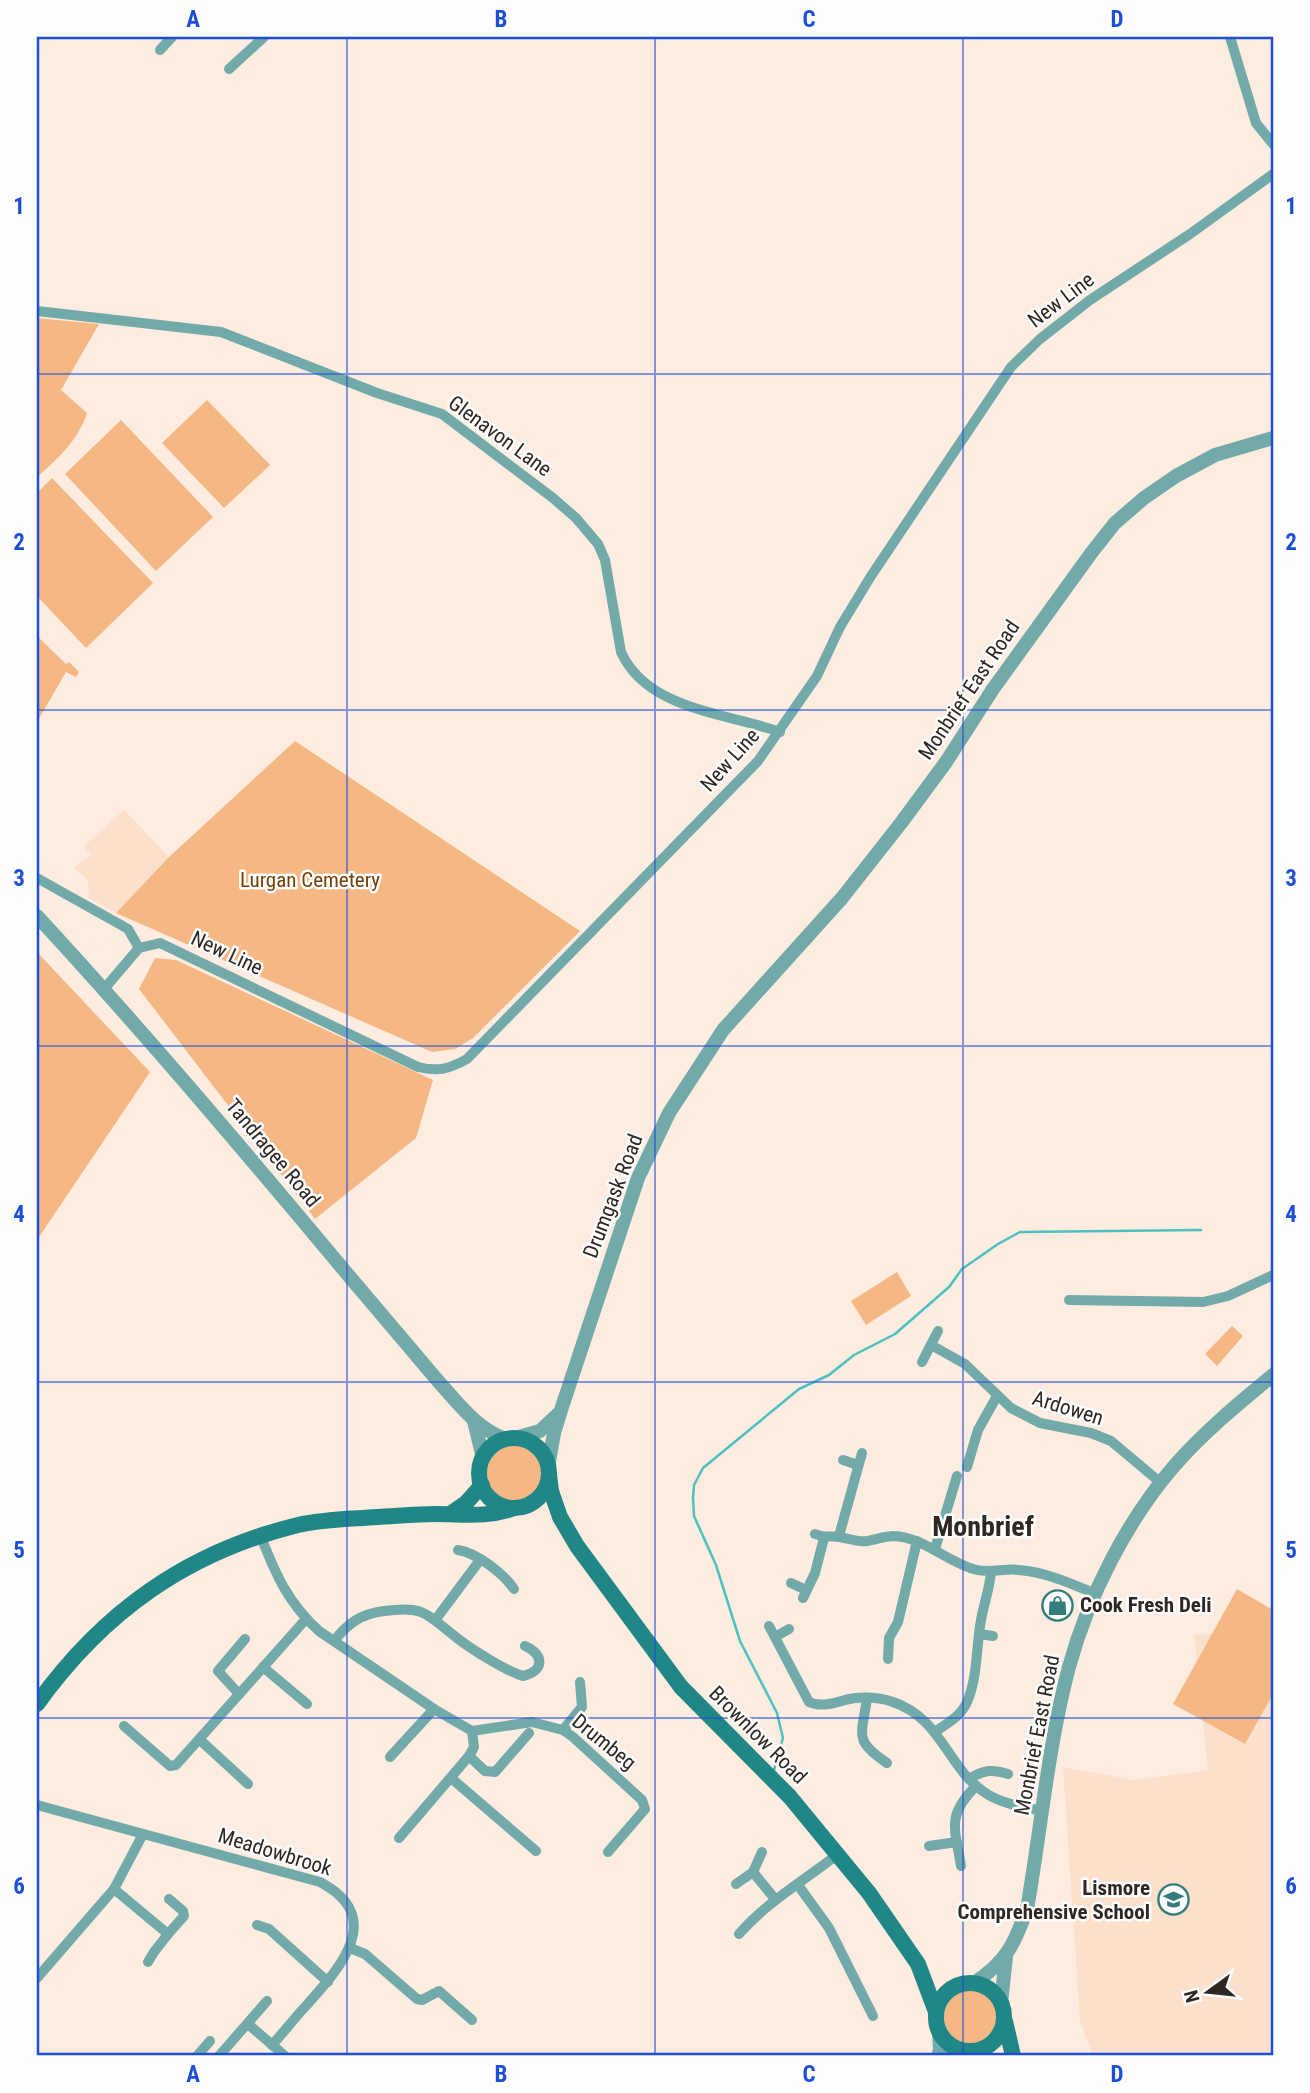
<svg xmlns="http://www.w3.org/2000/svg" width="1310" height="2093" viewBox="0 0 1310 2093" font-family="'Roboto Condensed',sans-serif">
<rect width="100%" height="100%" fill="#fdecdf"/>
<!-- built -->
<g fill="#fce0cb">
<path d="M124 810 169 857 116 913 89 898 88 881 74 867 91 855 84 846Z"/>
<path d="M1273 1628V2056H1093L1080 2021 1063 1767 1134 1780 1208 1770 1194 1635Z"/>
</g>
<!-- green -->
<g fill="#f5b784">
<path d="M37 318 99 324 61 390 87 413C79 439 57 460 37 477Z"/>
<path d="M207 400 270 465 224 508 162 443Z"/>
<path d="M121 420 213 517 156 571 65 474Z"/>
<path d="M52 478 153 583 86 648 37 596V493Z"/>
<path d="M37 636 66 664 69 662 79 672 76 677 66 672 37 722Z"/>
<path d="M295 741 580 931 473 1038 455 1049 432 1052 116 913 169 857Z"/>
<path d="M37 952 150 1072 37 1240Z"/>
<path d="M155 958 176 960 433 1080 416 1138 315 1219 139 989Z"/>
<path d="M897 1272 911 1296 866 1325 851 1301Z"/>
<path d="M1232 1326 1243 1336 1217 1366 1205 1354Z"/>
<circle cx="515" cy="1473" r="28"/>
<path d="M1237 1589 1273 1610V1694L1245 1744 1173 1704Z"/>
<circle cx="971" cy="2017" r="27"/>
</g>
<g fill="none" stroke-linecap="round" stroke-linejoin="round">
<!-- stream -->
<path stroke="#4cc1c0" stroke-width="2.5" d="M774 1770 783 1738 777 1713 740 1641 716 1565 694 1516 693 1498 694 1485 703 1468 799 1389 829 1375 854 1355 895 1334 949 1287 962 1269 998 1244 1020 1232 1201 1230"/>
<!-- minor -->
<g stroke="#72a9a9" stroke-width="10">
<path d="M1230 37 1256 123 1273 144"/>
<path d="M160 50 172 37"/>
<path d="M229 69 264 37"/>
<path d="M37 311 221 332 377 393 442 414 553 498 576 518 598 544 605 560 621 652C647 710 727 713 780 732"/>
<path d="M37 878 121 925 128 929 139 948"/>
<path d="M104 989 139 948 160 943 418 1067C438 1072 449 1069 467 1059L758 761 817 676 840 627 871 576 1011 367 1040 339 1090 300 1190 234 1273 174"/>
<path d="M1069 1300 1203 1302 1228 1296 1273 1275"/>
<path d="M931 1345 965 1364 1011 1408 1040 1423 1091 1433 1111 1441 1161 1483"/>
<path d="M922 1362 938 1331"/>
<path d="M843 1460 858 1465"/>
<path d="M967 1467 978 1430 997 1396"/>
<path d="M815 1534C827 1539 829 1535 840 1537 850 1539 857 1542 867 1541 875 1540 885 1536 893 1536 925 1537 947 1563 977 1570 991 1573 1005 1568 1019 1570 1046 1572 1072 1584 1096 1594"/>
<path d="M839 1536 862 1453"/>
<path d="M261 1537C276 1575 288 1603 319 1631L434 1709 472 1731 532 1722 563 1730 573 1737 642 1800 645 1809 608 1852"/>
<path d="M935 1549 957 1476"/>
<path d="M458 1550C477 1553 503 1573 514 1589"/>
<path d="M791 1583 806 1590"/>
<path d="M803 1598 815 1573 824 1538"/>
<path d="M436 1619 480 1560"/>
<path d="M769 1626 809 1702C824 1709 840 1700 855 1698 867 1697 882 1698 893 1702 943 1719 947 1769 987 1794 1003 1804 1024 1807 1043 1811"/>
<path d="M979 1634 993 1636"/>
<path d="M775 1637 789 1629"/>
<path d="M334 1641C348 1623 361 1614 384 1611 425 1605 427 1615 457 1638 471 1649 506 1671 523 1676 545 1671 544 1654 525 1646"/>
<path d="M888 1659 889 1638 898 1622 917 1541"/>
<path d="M263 1667 307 1704"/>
<path d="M239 1694 218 1671 245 1639"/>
<path d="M867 1698C862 1736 853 1740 887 1763"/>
<path d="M124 1726 170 1766 176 1765 306 1619"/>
<path d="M563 1730 582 1707 580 1682"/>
<path d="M936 1731C948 1723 961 1716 967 1702 978 1677 976 1646 981 1620 984 1603 990 1588 991 1571"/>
<path d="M200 1740 248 1784"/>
<path d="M469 1756 485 1771 495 1772 529 1733"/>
<path d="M390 1757 434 1709"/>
<path d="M451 1778 536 1851"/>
<path d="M969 1779C983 1770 991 1769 1008 1774"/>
<path d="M37 1805 320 1882C388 1918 338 1970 304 2008 293 2020 283 2033 272 2045"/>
<path d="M399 1838 469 1756 474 1747 472 1731"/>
<path d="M929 1846 957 1842"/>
<path d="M961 1866C955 1828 946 1816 976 1786"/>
<path d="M753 1872 775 1899"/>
<path d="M736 1884 753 1872 762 1852"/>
<path d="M798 1885 829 1928 873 2016"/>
<path d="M114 1889 168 1934 154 1952 148 1962"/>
<path d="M257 1925 269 1929 328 1982"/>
<path d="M168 1934 184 1916 183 1911 169 1899"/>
<path d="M739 1934C767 1902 805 1880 838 1854"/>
<path d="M350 1948 365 1954 417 1999 422 2000 439 1991 472 2020"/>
<path d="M37 1978 114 1889 143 1834"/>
<path d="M248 2024 285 2056"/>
<path d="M197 2056 210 2041"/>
<path d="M219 2056 267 2001"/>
</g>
<!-- tertiary -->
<g stroke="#72a9a9" stroke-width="14">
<path d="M37 916C145 1033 247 1154 349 1276 379 1311 408 1346 438 1381 458 1403 476 1428 505 1439"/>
<path d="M474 1421 483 1458"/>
<path d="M515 1438 540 1431 558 1414"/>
<path d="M548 1467 554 1433 562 1407 638 1178 669 1113 723 1030 842 898 901 823 946 762 993 689 1092 552 1115 523 1144 498 1176 476 1215 455 1273 438"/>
<path d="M974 1983C1006 1962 1014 1945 1027 1909 1041 1829 1048 1746 1069 1667 1088 1597 1127 1520 1175 1465 1204 1432 1239 1403 1273 1375"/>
<path d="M1001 2003 1006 1957"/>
<path d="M938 2056 940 2050 939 2032"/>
<path d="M948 2056 963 2051"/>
</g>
<!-- secondary -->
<g stroke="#208686" stroke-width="16">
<circle cx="514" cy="1473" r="35"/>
<path d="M549 1475 551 1491 560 1517 577 1546 681 1687 790 1797 869 1893 918 1964 936 2012"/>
<path d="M450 1514 466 1503 482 1485"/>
<path d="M37 1704C103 1612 187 1552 298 1525 324 1519 351 1519 377 1517 397 1516 416 1514 436 1514 463 1514 488 1518 514 1508"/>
<circle cx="970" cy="2017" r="34"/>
<path d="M1005 2021 1013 2056"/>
</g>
</g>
<!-- grid -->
<path fill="none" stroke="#1d4ed8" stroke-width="2" stroke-opacity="0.55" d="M347 37V2056M655 37V2056M963 37V2056M37 374H1273M37 710H1273M37 1046H1273M37 1382H1273M37 1718H1273"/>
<!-- icons -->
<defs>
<symbol id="shop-ring" viewBox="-11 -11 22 22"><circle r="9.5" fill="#fdfdfd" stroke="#337c7c" stroke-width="1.5"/><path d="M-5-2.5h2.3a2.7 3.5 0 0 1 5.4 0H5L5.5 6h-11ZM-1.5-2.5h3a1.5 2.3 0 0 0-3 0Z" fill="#337c7c"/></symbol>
<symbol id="school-ring" viewBox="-11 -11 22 22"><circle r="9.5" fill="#fdfdfd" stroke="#337c7c" stroke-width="1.5"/><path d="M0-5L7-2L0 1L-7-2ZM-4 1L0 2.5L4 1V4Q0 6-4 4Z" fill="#337c7c"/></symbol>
</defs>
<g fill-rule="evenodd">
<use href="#shop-ring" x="1040" y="1588" width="35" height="35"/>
<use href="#school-ring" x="1156" y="1882" width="35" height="35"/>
</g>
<g text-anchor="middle" stroke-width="5" stroke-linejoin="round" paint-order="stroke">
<!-- street labels -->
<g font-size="21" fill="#2f2721" stroke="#fdfdfd">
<text transform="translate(1061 300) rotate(-37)" y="7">New Line</text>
<text transform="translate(500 436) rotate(36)" y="7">Glenavon Lane</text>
<text transform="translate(969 690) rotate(-56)" y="7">Monbrief East Road</text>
<text transform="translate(730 760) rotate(-48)" y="7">New Line</text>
<text transform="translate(227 953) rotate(25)" y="7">New Line</text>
<text transform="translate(273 1153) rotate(50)" y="7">Tandragee Road</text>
<text transform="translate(613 1196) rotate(-69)" y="7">Drumgask Road</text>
<text transform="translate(1068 1408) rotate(17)" y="7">Ardowen</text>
<text transform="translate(758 1735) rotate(45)" y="7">Brownlow Road</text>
<text transform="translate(1037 1735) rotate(-79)" y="7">Monbrief East Road</text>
<text transform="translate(604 1742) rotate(39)" y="7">Drumbeg</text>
<text transform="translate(275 1852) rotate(17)" y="7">Meadowbrook</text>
</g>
<!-- park labels -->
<g font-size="21" fill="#754108" stroke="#fdfdfd">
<text x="310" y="887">Lurgan Cemetery</text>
</g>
<!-- poi labels -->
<g font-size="21" font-weight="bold" fill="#2f2721" stroke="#fdfdfd" text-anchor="start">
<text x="1080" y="1612">Cook Fresh Deli</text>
<text x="1150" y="1895" text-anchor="end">Lismore<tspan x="1150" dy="24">Comprehensive School</tspan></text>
</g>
<!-- district labels -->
<g font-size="28" font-weight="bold" fill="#2f2721" stroke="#fdfdfd">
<text x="983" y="1536">Monbrief</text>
</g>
</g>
<!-- border -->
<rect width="1310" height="2093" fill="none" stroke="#fdfdfd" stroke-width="77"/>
<!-- north arrow -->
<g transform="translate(1208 1992) rotate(255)" stroke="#fdfdfd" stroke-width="5" paint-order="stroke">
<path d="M0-5L12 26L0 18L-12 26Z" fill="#2f2721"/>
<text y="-10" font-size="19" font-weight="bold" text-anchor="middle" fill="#2f2721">N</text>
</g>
<rect x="38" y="38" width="1234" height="2016" fill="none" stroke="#1d4ed8" stroke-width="2.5"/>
<g font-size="23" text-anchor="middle" font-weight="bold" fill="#1d4ed8">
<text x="193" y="27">A</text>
<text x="501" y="27">B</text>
<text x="809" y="27">C</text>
<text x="1117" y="27">D</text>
<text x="19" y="214">1</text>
<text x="1291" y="214">1</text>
<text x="19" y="550">2</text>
<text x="1291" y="550">2</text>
<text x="19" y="886">3</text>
<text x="1291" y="886">3</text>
<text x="19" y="1222">4</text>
<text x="1291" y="1222">4</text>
<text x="19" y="1558">5</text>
<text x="1291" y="1558">5</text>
<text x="19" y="1894">6</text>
<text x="1291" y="1894">6</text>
<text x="193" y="2082">A</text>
<text x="501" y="2082">B</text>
<text x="809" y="2082">C</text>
<text x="1117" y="2082">D</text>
</g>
</svg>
